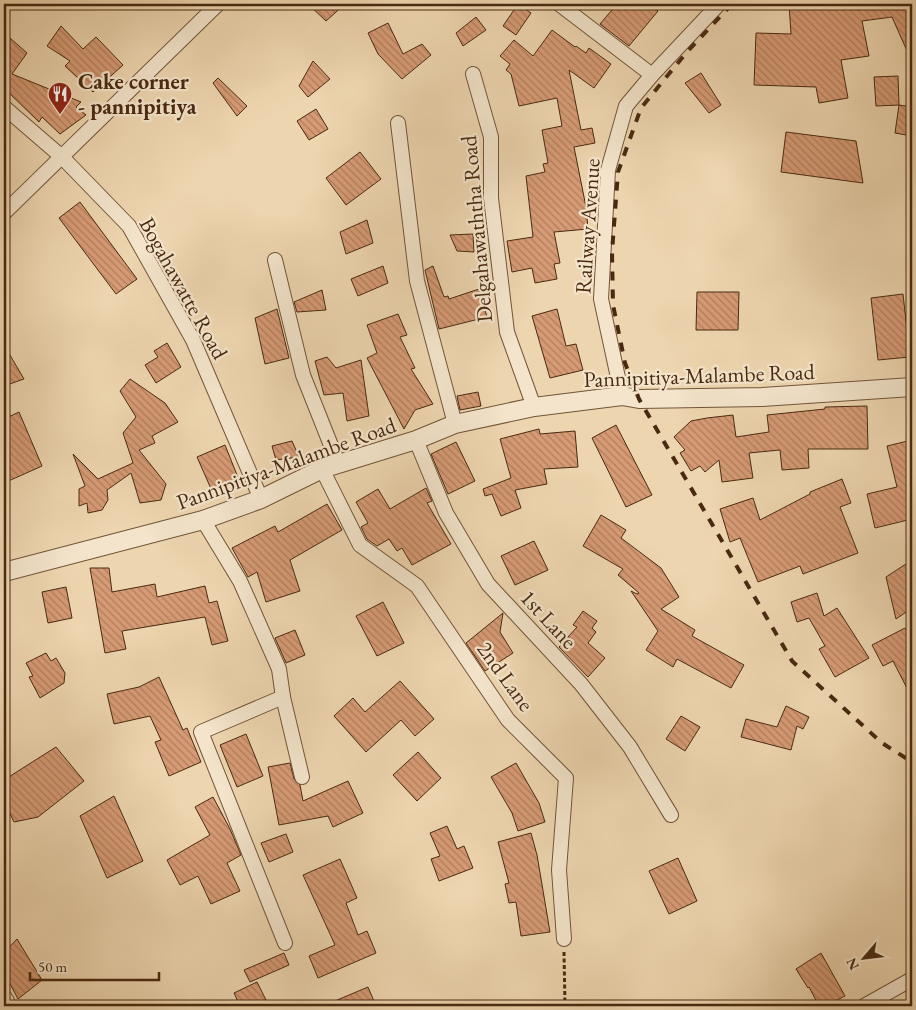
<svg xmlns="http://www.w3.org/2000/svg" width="916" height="1010" viewBox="0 0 916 1010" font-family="'EB Garamond',serif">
<defs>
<pattern id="building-back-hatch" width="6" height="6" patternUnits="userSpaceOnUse" patternTransform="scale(1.25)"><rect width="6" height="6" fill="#d69a74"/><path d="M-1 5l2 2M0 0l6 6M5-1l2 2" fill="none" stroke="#b07e5e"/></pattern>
</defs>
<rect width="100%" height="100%" fill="#edd5af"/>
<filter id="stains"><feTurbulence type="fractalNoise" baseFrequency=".004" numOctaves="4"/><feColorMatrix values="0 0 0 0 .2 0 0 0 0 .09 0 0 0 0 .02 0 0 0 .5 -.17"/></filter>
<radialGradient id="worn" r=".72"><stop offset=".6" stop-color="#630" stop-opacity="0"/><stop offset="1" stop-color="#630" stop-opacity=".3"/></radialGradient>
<!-- building -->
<g fill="url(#building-back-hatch)" stroke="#492a11">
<path d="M308 4H345L326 21Z"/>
<path d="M518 4 531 13 516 35 503 26Z"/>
<path d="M617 4H649L658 11 629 46 600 24Z"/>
<path d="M789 4H912V62L892 17 862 21 869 56 841 60 848 98 819 103 816 87 754 85 756 33 791 34Z"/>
<path d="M476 17 486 30 463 46 456 33Z"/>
<path d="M388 23 403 54 422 44 431 55 402 79 378 54 368 33Z"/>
<path d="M61 26 83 49 96 37 123 65 93 92 65 66 70 61 47 46Z"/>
<path d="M552 30 575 47 576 46 586 53 589 48 611 64 594 88 569 70 581 130 592 128 595 143 574 147 586 207 588 229 554 232 560 263 554 264 557 279 535 283 532 268 512 272 507 241 533 237 526 176 545 172 543 164 548 163 542 130 562 126 557 98 519 106 511 74 506 70 510 64 500 56 514 40 533 56Z"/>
<path d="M10 38 27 53 12 74 81 102 76 107 86 115 60 134 42 117 39 122 4 88V47Z"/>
<path d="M313 61 330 79 308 97 299 86Z"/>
<path d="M701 73 721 105 709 113 685 83Z"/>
<path d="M898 76 899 105 912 107V136L895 133 899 105 876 106 874 77Z"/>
<path d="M218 78 247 106 237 116 213 83Z"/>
<path d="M316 109 328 129 309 140 297 121Z"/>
<path d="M786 132 856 141 863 183 781 172Z"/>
<path d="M360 152 381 179 346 205 326 178Z"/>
<path d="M80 202 137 279 116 294 59 218Z"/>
<path d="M367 220 373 243 346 254 340 232Z"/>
<path d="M473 234 474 252 457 251 450 235Z"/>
<path d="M383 266 388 283 358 296 351 279Z"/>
<path d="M433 266 444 297 448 296 449 299 479 289 487 317 439 329 425 270Z"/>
<path d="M322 290 326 310 297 312 294 302Z"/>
<path d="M697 292H739L738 330H696Z"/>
<path d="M903 294 910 357 878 360 871 298Z"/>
<path d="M277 309 289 358 265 364 255 318Z"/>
<path d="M557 309 566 346 576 344 583 370 550 378 532 316Z"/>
<path d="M398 314 407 335 400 337 415 368 411 369 433 404 415 410 404 429 367 358 377 353 367 325Z"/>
<path d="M167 343 181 367 156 383 145 365 158 357 154 351Z"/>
<path d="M4 345 24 379 4 386Z"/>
<path d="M327 357 336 368 361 360 369 416 347 421 343 393 324 395 315 361Z"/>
<path d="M130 379 165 403 178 422 152 436 155 443 139 450 166 484 161 500 140 503 131 473 107 490 108 500 102 510 88 513 87 503 79 506V489L85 486 73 454 98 479 133 463 123 433 136 417 120 391Z"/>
<path d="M478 392 481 406 460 410 457 396Z"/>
<path d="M867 406 868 449H808L809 468 782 470 780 450 749 453 753 478 722 482 719 460 705 472 700 466 691 471 680 453 685 450 674 437 691 421 707 418 733 415 736 437 769 432 767 415 825 409V407Z"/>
<path d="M19 412 42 466 4 483V419Z"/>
<path d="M616 425 652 495 626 507 592 438Z"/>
<path d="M539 429 540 434 575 431 578 467 544 469 547 484 515 490 521 508 501 516 492 494 485 496 483 489 511 478 500 439Z"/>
<path d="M912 440V519L875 528 867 494 897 487 887 446Z"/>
<path d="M292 441 299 457 276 460 272 446Z"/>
<path d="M456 442 475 481 448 494 431 454Z"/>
<path d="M225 445 239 480 212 491 197 457Z"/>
<path d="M842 479 851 503 840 507 858 553 803 574 800 566 758 582 740 538 730 542 720 509 753 498 760 520 810 494V492Z"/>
<path d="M426 488 432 501 427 503 451 544 412 565 402 548 397 551 389 539 377 546 367 539 361 527 368 523 356 502 378 489 390 509Z"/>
<path d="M327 504 342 530 290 560 300 591 266 602 257 572 248 577 232 548 275 526 278 532Z"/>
<path d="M601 515 626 530 621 538 661 568 679 597 661 609 695 630 692 636 744 665 731 688 677 659 673 667 646 650 658 631 631 591 637 594 639 593 618 575 623 569 583 546Z"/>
<path d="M534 541 548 570 515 585 501 556Z"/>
<path d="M912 560V608L896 619 886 577Z"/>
<path d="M90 568H109L112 592 155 584 157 597 205 586 209 603 217 601 228 641 212 645 205 617 122 631 126 649 105 653Z"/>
<path d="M66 587 72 618 48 623 42 592Z"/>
<path d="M817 593 824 616 837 608 869 658 835 677 819 649 825 646 809 618 797 622 791 602Z"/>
<path d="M383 602 404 643 377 656 356 616Z"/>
<path d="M583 611 597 621 592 628 596 632 588 643 605 658 588 677 559 647 577 627 573 625Z"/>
<path d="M503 613 500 632 513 653 485 671 466 643Z"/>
<path d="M905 628 912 641V698L893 661 883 666 872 645Z"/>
<path d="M295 630 305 655 286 663 275 638Z"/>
<path d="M46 653 51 661 56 658 65 673 64 683 40 698 29 677 33 676 26 663Z"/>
<path d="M159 677 183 730 187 728 201 762 169 776 155 742 161 740 150 716 114 724 107 694 139 687Z"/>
<path d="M400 681 434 719 415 736 401 720 366 752 334 716 353 698 365 712Z"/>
<path d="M786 706 809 717 803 729 797 726 791 750 741 737 746 719 777 727Z"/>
<path d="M681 716 700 727 685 751 666 739Z"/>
<path d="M246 734 263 776 237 787 220 745Z"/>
<path d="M56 747 84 781 38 817 14 822 4 801V780Z"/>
<path d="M418 752 441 778 417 801 393 775Z"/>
<path d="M290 763 294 779 300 785 303 801 348 781 363 813 333 827 328 816 279 825 268 767Z"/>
<path d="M516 763 539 803 545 822 518 831 512 813 491 777Z"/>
<path d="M114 796 143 861 107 878 80 816Z"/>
<path d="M213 797 230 829 241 855 227 863 240 891 211 904 198 876 180 885 167 860 210 835 195 807Z"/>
<path d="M447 826 457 849 464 846 473 868 439 881 431 859 440 856 430 833Z"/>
<path d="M531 833 537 855 550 932 521 936 516 902 509 903 505 884 509 883 498 842Z"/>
<path d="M286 834 293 852 269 862 261 843Z"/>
<path d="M678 858 697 901 669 914 649 871Z"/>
<path d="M340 859 357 898 346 903 358 935 367 931 376 953 318 978 309 956 335 945 303 875Z"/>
<path d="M17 939 42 980 18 999 4 972V953Z"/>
<path d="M284 953 289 965 250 982 244 970Z"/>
<path d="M821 953 845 996 825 1006H819L809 987 808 988 796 969Z"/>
<path d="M257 982 269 1006H240L234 993Z"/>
<path d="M368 987 376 1006H323Z"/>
</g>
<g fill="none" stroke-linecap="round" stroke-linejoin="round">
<defs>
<g id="minor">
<path d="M559 4 652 75"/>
<path d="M473 74 491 137V198L507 332 534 407"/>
<path d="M4 107 62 157 129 226 193 340 261 499"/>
<path d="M398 123 417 281 455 424"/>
<path d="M4 213 218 4"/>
<path d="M275 260 303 375 338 463"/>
<path d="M622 396 601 299 608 170 626 106 652 75 719 4"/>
<path d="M416 440 446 513 488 584 581 684 630 747 671 815"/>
<path d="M322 469 360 545 417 586 508 720 566 778 559 870 564 939"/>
<path d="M203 520 240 581 279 669 283 697 302 777"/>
<path d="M283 697 201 732 285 943"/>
<path d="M4 996 7 1001"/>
<path d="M864 1006 912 979"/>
</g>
<path id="tertiary" d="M4 572 203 520 261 499 322 469 416 440 455 424 534 407 622 396 639 399 762 397 912 387"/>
</defs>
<!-- minor casing -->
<use href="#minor" stroke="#725538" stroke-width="16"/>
<!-- tertiary casing -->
<use href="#tertiary" stroke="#725538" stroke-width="20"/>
<!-- path -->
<path stroke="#492a11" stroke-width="3" stroke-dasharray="4 2.5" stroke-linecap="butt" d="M564 952 565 1006"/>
<!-- minor -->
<use href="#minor" stroke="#f3e4cb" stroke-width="14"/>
<!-- tertiary -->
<use href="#tertiary" stroke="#f3e4cb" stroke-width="18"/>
<!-- rail -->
<path stroke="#492a11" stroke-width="4" stroke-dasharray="9 9" stroke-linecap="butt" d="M732 4 686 53 641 108 618 172 612 252 613 305 625 363 639 399 792 661 882 743 912 762"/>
</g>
<!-- icons -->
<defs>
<symbol id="restaurant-pin" viewBox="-11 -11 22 30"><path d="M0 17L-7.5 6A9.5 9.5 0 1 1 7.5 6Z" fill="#8f2418" stroke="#f3e4cb"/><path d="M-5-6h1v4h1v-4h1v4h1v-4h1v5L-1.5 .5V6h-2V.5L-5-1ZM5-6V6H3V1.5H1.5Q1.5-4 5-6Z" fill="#fff"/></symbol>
</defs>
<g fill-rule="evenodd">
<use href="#restaurant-pin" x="46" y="80" width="28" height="38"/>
</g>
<g text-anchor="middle" stroke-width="4.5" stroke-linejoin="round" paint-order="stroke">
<!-- poi labels -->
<g font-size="22" font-weight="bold" fill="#492a11" stroke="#f3e4cb" text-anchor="start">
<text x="78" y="89">Cake corner<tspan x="78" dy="25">- pannipitiya</tspan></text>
</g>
<!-- street labels -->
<g font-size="22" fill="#492a11" stroke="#f3e4cb">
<text transform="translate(587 226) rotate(-86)" y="8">Railway Avenue</text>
<text transform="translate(476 229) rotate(-95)" y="8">Delgahawaththa Road</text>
<text transform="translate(184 288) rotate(61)" y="8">Bogahawatte Road</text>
<text transform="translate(699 375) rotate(-2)" y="8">Pannipitiya-Malambe Road</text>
<text transform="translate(286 463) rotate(-20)" y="8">Pannipitiya-Malambe Road</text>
<text transform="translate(549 619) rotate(47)" y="8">1st Lane</text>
<text transform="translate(506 676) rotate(54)" y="8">2nd Lane</text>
</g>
</g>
<!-- margin -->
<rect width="916" height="1010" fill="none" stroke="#edd5af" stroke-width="20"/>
<rect x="5" y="5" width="906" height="1000" fill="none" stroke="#492a11" stroke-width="2.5"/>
<rect x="10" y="10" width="896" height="990" fill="none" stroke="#492a11"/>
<!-- north arrow -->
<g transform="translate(864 958) rotate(242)" stroke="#f3e4cb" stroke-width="4" paint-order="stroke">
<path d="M0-4L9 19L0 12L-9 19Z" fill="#492a11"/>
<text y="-8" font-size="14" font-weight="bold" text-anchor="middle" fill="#492a11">N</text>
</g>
<!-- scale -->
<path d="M30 972v8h129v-8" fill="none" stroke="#492a11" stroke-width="2.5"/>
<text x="38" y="972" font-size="15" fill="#492a11" stroke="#f3e4cb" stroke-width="4" paint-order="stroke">50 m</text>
<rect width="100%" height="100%" filter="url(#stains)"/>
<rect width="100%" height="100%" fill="url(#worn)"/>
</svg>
